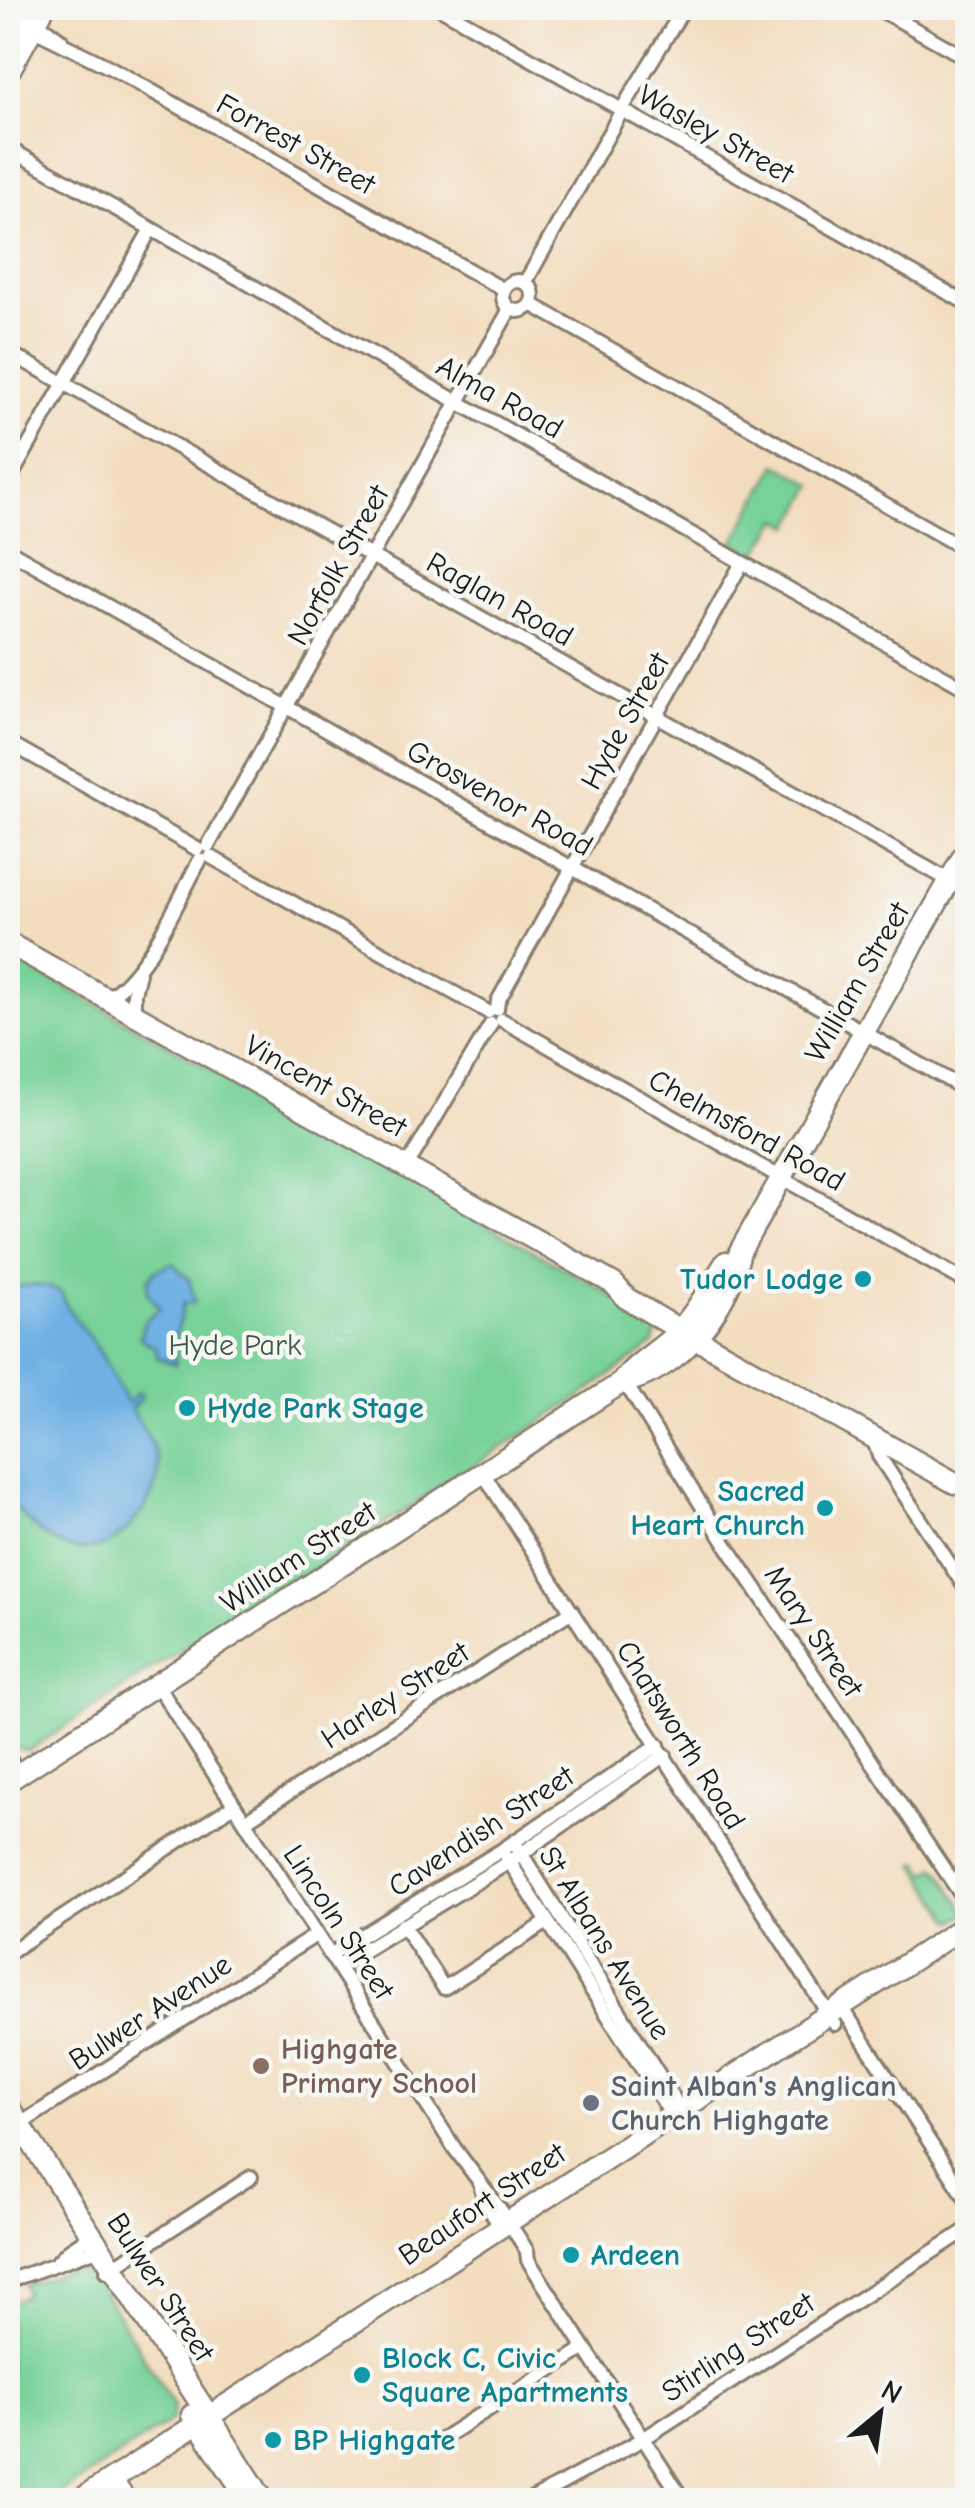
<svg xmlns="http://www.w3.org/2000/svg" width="975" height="2508" viewBox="0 0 975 2508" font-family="'Comic Neue',sans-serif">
<rect width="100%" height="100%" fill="#f6f6f2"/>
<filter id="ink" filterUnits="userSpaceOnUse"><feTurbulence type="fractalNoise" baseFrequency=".01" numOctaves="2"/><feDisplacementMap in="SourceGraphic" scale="20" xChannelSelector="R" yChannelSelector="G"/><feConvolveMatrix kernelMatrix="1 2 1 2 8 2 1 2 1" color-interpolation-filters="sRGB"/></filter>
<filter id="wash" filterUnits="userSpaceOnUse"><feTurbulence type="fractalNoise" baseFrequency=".0048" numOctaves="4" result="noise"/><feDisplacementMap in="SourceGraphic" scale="40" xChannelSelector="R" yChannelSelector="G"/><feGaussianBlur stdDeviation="2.25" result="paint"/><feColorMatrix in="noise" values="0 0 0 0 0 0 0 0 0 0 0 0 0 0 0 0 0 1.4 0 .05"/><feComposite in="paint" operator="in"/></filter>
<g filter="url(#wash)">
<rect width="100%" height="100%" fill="#f3ddbf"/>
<!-- green -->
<g fill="#77d198" stroke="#4a765a" stroke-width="2.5">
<path d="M777 464 814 485 791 526 779 519 756 555 733 543Z"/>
<path d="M8 955 594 1285 649 1319 659 1329 653 1345 571 1403 302 1577 152 1668 29 1751 16 1748 8 1740Z"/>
<path d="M919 1862 927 1873 937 1867 967 1913 955 1921 951 1919 915 1864Z"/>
<path d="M76 2268 97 2281 174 2406 172 2420 50 2500H8V2304L26 2295 24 2284Z"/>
</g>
<!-- water -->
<g fill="#6fb1e4" stroke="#466680" stroke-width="2.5">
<path d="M172 1263 189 1279 195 1303H184L176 1333 175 1364 157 1357 156 1348 140 1338 144 1321 160 1309 148 1293V1280L154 1272Z"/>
<path d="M30 1285 46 1286 61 1292 67 1307 101 1354 127 1403 139 1392 142 1397 131 1409C143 1428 159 1449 158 1473 157 1487 148 1504 139 1515 95 1576 44 1548 8 1497V1288Z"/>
</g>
</g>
<g filter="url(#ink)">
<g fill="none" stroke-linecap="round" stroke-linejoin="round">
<defs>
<g id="minor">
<path d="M440 8 968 304"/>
<path d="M877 8 968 59"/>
<path d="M26 14 61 40"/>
<path d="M20 23 109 67 504 290"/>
<path d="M8 148 968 690"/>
<circle cx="518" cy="296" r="15"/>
<path d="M525 283 630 96 684 8"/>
<path d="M531 304 968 551"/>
<path d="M8 352 968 891"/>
<path d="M8 482 151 229"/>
<path d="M8 550 968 1091"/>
<path d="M8 742 197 849"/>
<path d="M208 846 510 309"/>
<path d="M211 857 488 1012"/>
<path d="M107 998C149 973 176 903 200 860"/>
<path d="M497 1009 498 1001 742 563"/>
<path d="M134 1013V994L139 973"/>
<path d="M502 1020 968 1283"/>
<path d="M407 1166 491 1024"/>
<path d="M621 1383 631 1392 725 1543 968 1905"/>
<path d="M873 1437 879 1456 968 1592"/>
<path d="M483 1473 835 2024"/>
<path d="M156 1683 455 2149 508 2220"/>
<path d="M8 1757 19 1774"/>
<path d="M245 1821 572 1611"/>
<path d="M518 1848 687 2120"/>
<path d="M507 1858 678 2125"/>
<path d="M403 1925 444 1988 546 1923"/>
<path d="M8 1953 234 1805"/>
<path d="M330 1955 502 1850 658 1745"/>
<path d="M338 1966 509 1862 665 1755"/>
<path d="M841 2006 968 2201"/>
<path d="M14 2134 24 2128 28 2119 316 1935"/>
<path d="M481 2188 485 2201 500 2226"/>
<path d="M515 2232 527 2251 528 2260 683 2500"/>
<path d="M58 2261 68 2251 92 2235"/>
<path d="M107 2271 251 2177"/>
<path d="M8 2281 100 2248"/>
<path d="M443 2438 585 2348"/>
<path d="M531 2500 643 2439 968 2229"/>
</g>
<path id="tertiary" d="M114 2479 128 2500"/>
<g id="primary">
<path d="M8 73 44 8"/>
<path d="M8 943 614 1284 626 1298 668 1323 955 1483 968 1484"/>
<path d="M621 1383C635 1363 657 1352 675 1335 696 1313 710 1287 726 1262"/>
<path d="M8 1781 621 1383C681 1370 728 1309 740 1251L968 848"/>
<path d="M8 2106 263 2500"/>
<path d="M192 2415 237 2482"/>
<path d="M80 2500 968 1924"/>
</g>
</defs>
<!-- minor casing -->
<use href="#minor" stroke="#887c6e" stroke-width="18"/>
<!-- tertiary casing -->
<use href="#tertiary" stroke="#887c6e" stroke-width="20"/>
<!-- primary casing -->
<use href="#primary" stroke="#887c6e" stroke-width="25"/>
<!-- minor -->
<use href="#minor" stroke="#fff" stroke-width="12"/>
<!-- tertiary -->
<use href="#tertiary" stroke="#fff" stroke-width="15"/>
<!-- primary -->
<use href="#primary" stroke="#fff" stroke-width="20"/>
</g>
</g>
<!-- markers -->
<g fill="#0f9aa8" stroke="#f6f6f2" stroke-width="4">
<circle cx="863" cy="1279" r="10"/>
<circle cx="187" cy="1408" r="10"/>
<circle cx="825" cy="1508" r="10"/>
<circle cx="571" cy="2255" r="10"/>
<circle cx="362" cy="2375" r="10"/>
<circle cx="273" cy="2440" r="10"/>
</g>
<circle fill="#8d6e63" stroke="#f6f6f2" stroke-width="4" cx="261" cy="2066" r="10"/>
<circle fill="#6b7280" stroke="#f6f6f2" stroke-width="4" cx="591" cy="2103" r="10"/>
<g text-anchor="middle" stroke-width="9" stroke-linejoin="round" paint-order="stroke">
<!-- street labels -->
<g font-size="30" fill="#1c1c1c" stroke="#f6f6f2">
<text transform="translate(716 134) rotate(29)" y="10">Wasley Street</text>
<text transform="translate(296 144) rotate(29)" y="10">Forrest Street</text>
<text transform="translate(500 397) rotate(29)" y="10">Alma Road</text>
<text transform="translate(338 565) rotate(-61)" y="10">Norfolk Street</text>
<text transform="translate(500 599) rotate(29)" y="10">Raglan Road</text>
<text transform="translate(625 721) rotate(-61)" y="10">Hyde Street</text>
<text transform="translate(500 798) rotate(29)" y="10">Grosvenor Road</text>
<text transform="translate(857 982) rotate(-60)" y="10">William Street</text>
<text transform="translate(326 1086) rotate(29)" y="10">Vincent Street</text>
<text transform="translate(747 1130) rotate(29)" y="10">Chelmsford Road</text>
<text transform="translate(298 1557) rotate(-33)" y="10">William Street</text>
<text transform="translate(814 1631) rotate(56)" y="10">Mary Street</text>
<text transform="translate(395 1695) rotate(-33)" y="10">Harley Street</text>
<text transform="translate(681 1735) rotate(58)" y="10">Chatsworth Road</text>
<text transform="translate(481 1831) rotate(-33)" y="10">Cavendish Street</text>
<text transform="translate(339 1922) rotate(57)" y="10">Lincoln Street</text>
<text transform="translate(605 1943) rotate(58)" y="10">St Albans Avenue</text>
<text transform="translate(150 2012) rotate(-33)" y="10">Bulwer Avenue</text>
<text transform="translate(482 2204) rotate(-34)" y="10">Beaufort Street</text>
<text transform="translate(161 2287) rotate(57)" y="10">Bulwer Street</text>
<text transform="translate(738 2347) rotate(-33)" y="10">Stirling Street</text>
</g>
<!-- culture labels -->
<g font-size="30" font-weight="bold" fill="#0d838f" stroke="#f6f6f2" text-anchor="start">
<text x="843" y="1289" text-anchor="end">Tudor Lodge</text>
<text x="207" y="1418">Hyde Park Stage</text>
<text x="805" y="1501" text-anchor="end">Sacred<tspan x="805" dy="34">Heart Church</tspan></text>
<text x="591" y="2265">Ardeen</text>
<text x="382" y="2368">Block C, Civic<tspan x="382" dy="34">Square Apartments</tspan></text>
<text x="293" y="2450">BP Highgate</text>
</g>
<!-- park labels -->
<g font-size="30" fill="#3c5b47" stroke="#f6f6f2">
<text x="235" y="1355">Hyde Park</text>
</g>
<!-- education labels -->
<g font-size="30" font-weight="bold" fill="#785e54" stroke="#f6f6f2" text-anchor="start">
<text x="281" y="2059">Highgate<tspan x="281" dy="34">Primary School</tspan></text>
</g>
<!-- worship labels -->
<g font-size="30" font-weight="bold" fill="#5b616d" stroke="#f6f6f2" text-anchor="start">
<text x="611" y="2096">Saint Alban's Anglican<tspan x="611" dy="34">Church Highgate</tspan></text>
</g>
</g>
<!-- margin -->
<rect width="975" height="2508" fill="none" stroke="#f6f6f2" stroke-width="40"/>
<!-- north arrow -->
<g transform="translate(880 2413) rotate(29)" stroke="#f6f6f2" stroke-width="8" paint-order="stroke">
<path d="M0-8L18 38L0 25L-18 38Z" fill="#1c1c1c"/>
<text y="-15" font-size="28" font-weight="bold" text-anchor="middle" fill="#1c1c1c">N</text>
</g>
</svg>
